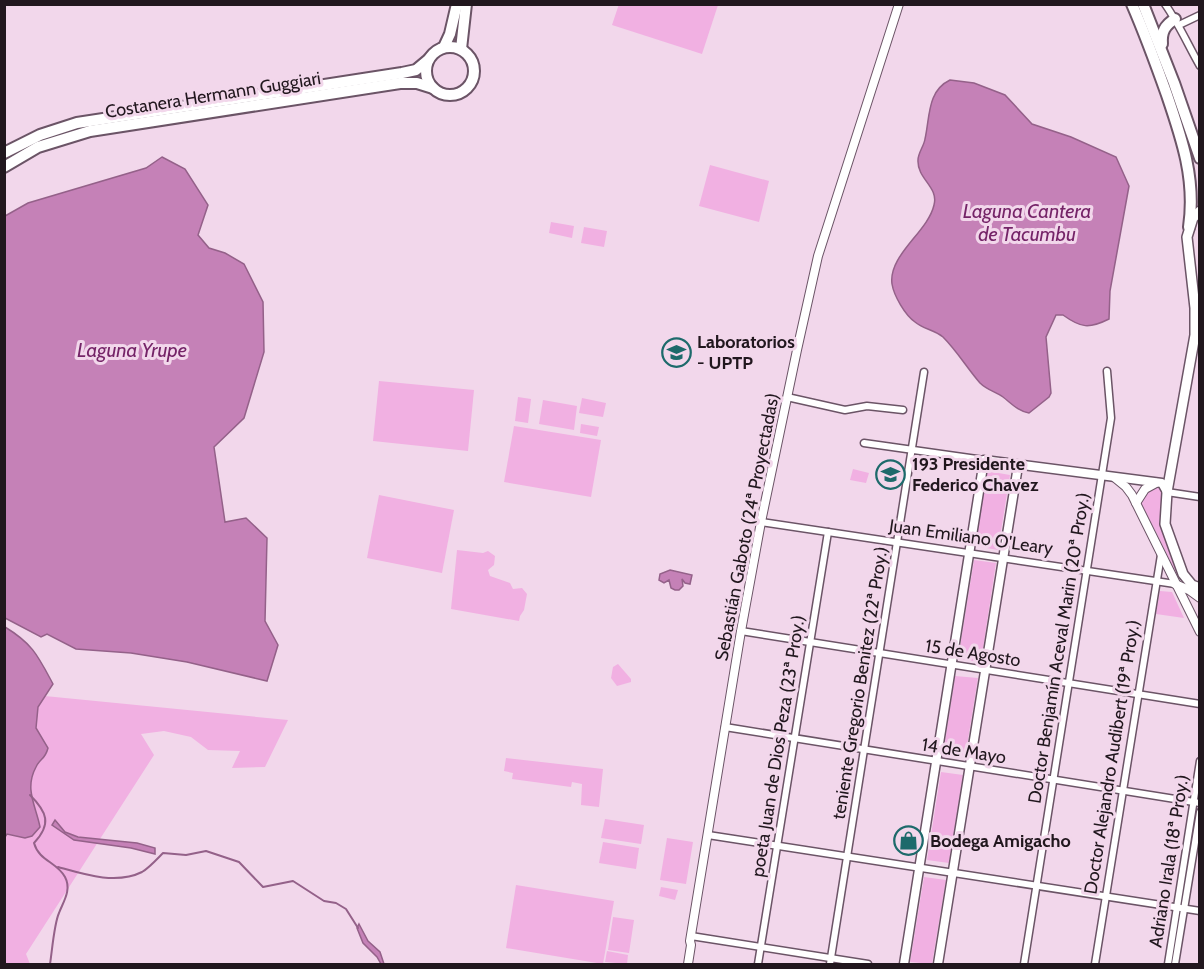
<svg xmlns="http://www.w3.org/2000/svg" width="1204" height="969" viewBox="0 0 1204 969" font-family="Cabin,sans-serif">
<rect width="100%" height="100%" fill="#f2d7eb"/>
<!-- green -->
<g fill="#f1b0e2">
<path d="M619 4H718V5L702 54 612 25Z"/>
<path d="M710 165 769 181 759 222 699 206Z"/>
<path d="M551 222 574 226 572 238 549 233Z"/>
<path d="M584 227 607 231 604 247 581 243Z"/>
<path d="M379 381 474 390 468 451 373 441Z"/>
<path d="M518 397 531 399 528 423 515 421Z"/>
<path d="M582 398 606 403 603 417 579 413Z"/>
<path d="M543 400 577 406 574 430 539 424Z"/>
<path d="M581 424 599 427 597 436 580 433Z"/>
<path d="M514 426 601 440 591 497 504 482Z"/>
<path d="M853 469 869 473 866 483 850 480Z"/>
<path d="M987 471 1010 475 998 550 975 546Z"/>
<path d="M1156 487 1164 488 1159 523 1183 578 1178 577 1156 532 1139 502 1144 493Z"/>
<path d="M379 495 454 510 442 573 367 558Z"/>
<path d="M457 550 483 553 488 551 495 556 494 565 488 570 490 576 510 583 513 589 522 588 527 594 524 610 520 616 519 621 451 609Z"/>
<path d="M974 560 996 563 981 662 958 659Z"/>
<path d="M1160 591 1172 592 1184 618 1156 614Z"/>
<path d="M618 664 631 679V682L617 686 611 678 613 667Z"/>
<path d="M955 676 978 678 965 758 943 755Z"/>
<path d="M4 692 288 720 265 767 232 768 240 751 208 750 191 737 164 731 141 734 154 755 26 954 30 964H5Z"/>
<path d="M506 758 603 769 599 807 581 805 582 784 572 782 571 787 512 779 513 773 504 771Z"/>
<path d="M941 772 963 775 949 863 927 860Z"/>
<path d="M1195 810 1197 812 1181 903 1180 902Z"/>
<path d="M605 819 644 825 641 844 601 838Z"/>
<path d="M667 838 693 842 686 884 660 880Z"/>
<path d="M603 842 639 848 636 869 599 863Z"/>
<path d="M924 877 946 880 932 964 910 962Z"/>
<path d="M516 885 614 901 603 964 506 948Z"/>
<path d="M661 887 678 890 675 900 659 896Z"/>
<path d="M613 917 634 920 629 953 608 950Z"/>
<path d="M607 951 628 955 627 964 605 962Z"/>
</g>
<!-- water -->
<g fill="#c581b7" stroke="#946189" stroke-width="1.5">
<path d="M950 80 974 83 1005 95 1032 124 1071 137 1116 157 1129 186 1110 291 1109 319C1089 329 1081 328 1063 315H1056L1046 337 1051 393 1049 397 1029 413C1018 411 1012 404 1003 397 996 392 987 390 980 383 967 368 957 351 943 337 935 330 923 329 915 322 905 315 894 296 892 284 888 255 928 232 934 205 939 187 917 179 918 160 918 153 924 146 925 139 930 117 927 91 950 80Z"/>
<path d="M162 157 185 169 208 205 198 235 209 248 225 253 244 264 263 302 264 352 244 418 214 447 225 522 246 518 267 538 265 621 278 645 267 681 187 662 131 653 76 649 47 634 41 637 5 618V216L28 203 146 168Z"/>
<path d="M670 570 692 575 690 584 685 583 682 579 683 586 679 590H675L671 588 669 580 664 583 659 580 660 574Z"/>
<path d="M5 627C33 644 38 656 53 684L38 707 36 728 48 748C45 760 40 758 36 767 24 789 36 806 40 827L32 836 25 838 7 834 5 837Z"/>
<path d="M55 820 65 832 78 837 137 843 155 848V854L131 848 74 840 52 825Z"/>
<path d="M359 924 368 941 380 952 384 964H381L377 957 363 943 357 928Z"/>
</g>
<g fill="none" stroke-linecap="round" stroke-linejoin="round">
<!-- stream -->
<g stroke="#946189" stroke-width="2">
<path d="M30 795C47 812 52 824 34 843 39 861 57 862 65 877 72 890 63 902 59 913 54 924 52 952 50 964"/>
<path d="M58 867C83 874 116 885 142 872 149 868 157 859 163 853L186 855 206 851 239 862 263 887 293 881 324 901 336 903 346 909 358 928"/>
</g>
<defs>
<g id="minor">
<path d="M1165 4C1179 24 1188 45 1200 66"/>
<path d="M1179 25 1200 15"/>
<path d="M787 397 845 410 867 406 903 410"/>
<path d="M864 443 984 460"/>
<path d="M1167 492 1200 497"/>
<path d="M761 522 1175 584"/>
<path d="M741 631 1200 704"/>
<path d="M725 727 1200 803"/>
<path d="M708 835 1200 911"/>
<path d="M691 936 868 964"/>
<path d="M758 964 828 532"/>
<path d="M830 964 924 372"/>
<path d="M1024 964 1111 418 1107 371"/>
<path d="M1095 964 1161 555"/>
<path d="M1168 964 1200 761"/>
<path d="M1175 964 1200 812"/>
</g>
<g id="tertiary">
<path d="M1115 478 1126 487 1132 495 1200 632"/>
<path d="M1136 503 1145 489 1156 483"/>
<path d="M1175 584 1189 590 1200 598"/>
<path d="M688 964 691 945 690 941 741 631 761 522 797 350 818 256 899 4"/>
</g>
<g id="secondary">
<path d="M904 964 984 460 1162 483 1167 492"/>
<path d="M938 964 1018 466"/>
</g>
<path id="primary" d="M1200 211 1193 218 1187 237 1195 308V335L1167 492 1165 524 1183 574 1192 585 1200 588"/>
<g id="trunk">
<path d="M1132 4C1145 34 1156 64 1167 95 1182 139 1196 180 1189 227"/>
<path d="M1143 4 1174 83 1200 158"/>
<path d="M1162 44C1161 32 1165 25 1175 19"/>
<circle cx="450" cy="71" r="24"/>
<path d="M444 47 450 34 457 4"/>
<path d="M461 49 466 4"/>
<path d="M4 153 40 135 77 123 402 73 416 70 428 60"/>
<path d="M4 167 38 147 90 131 400 83H417L433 88"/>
</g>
</defs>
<!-- minor casing -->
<use href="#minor" stroke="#6b5466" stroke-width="9"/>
<!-- tertiary casing -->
<use href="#tertiary" stroke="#6b5466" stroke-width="10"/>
<!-- secondary casing -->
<use href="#secondary" stroke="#6b5466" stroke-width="11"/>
<!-- primary casing -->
<use href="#primary" stroke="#6b5466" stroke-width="12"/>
<!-- trunk casing -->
<use href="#trunk" stroke="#6b5466" stroke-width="14"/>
<!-- minor -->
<use href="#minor" stroke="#fff" stroke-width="6"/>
<!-- tertiary -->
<use href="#tertiary" stroke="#fff" stroke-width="8"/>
<!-- secondary -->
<use href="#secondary" stroke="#fff" stroke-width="8"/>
<!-- primary -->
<use href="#primary" stroke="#fff" stroke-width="9"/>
<!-- trunk -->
<use href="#trunk" stroke="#fff" stroke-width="10"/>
</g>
<!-- icons -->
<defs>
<symbol id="university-ring" viewBox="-11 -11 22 22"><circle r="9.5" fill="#f2d7eb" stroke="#1d6a6b" stroke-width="1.5"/><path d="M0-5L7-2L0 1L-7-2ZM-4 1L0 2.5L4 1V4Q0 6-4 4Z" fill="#1d6a6b"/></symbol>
<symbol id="school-ring" viewBox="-11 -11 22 22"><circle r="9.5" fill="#f2d7eb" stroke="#1d6a6b" stroke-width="1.5"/><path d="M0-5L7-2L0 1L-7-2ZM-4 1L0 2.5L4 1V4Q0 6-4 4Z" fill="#1d6a6b"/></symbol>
<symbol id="shop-ring" viewBox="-11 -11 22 22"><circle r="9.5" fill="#f2d7eb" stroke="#1d6a6b" stroke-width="1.5"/><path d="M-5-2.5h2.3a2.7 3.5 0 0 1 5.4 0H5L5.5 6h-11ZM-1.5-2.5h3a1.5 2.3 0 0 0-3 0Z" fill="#1d6a6b"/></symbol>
</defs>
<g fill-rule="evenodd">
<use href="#university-ring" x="660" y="336" width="33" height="33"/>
<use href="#school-ring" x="874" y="458" width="33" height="33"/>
<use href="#shop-ring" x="892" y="824" width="33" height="33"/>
</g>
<g text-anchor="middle" stroke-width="6" stroke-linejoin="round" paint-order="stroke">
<!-- street labels -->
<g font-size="18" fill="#21171e" stroke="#f2d7eb">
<text transform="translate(213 95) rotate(-9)" y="6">Costanera Hermann Guggiari</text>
<text transform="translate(747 527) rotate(-79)" y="6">Sebastián Gaboto (24ª Proyectadas)</text>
<text transform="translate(971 537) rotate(8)" y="6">Juan Emiliano O'Leary</text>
<text transform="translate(1059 648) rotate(-81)" y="6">Doctor Benjamín Aceval Marin (20ª Proy.)</text>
<text transform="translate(973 653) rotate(9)" y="6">15 de Agosto</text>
<text transform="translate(860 683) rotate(-81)" y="6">teniente Gregorio Benitez (22ª Proy.)</text>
<text transform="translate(778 746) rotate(-81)" y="6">poeta Juan de Dios Peza (23ª Proy.)</text>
<text transform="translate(964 751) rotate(9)" y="6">14 de Mayo</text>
<text transform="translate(1112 757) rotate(-81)" y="6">Doctor Alejandro Audibert (19ª Proy.)</text>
<text transform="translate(1169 861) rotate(-81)" y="6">Adriano Irala (18ª Proy.)</text>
</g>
<!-- poi labels -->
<g font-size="18" font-weight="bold" fill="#21171e" stroke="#f2d7eb" text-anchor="start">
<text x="697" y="348">Laboratorios<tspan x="697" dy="21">- UPTP</tspan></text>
<text x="912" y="470">193 Presidente<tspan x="912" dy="21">Federico Chavez</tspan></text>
<text x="930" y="847">Bodega Amigacho</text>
</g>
<!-- water labels -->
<g font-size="20" font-style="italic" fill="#752468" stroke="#f2d7eb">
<text x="1027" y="218">Laguna Cantera<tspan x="1027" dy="23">de Tacumbu</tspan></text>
<text x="132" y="357">Laguna Yrupe</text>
</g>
</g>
<!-- border -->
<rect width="1204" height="969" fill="none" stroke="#21171e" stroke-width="12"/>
</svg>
